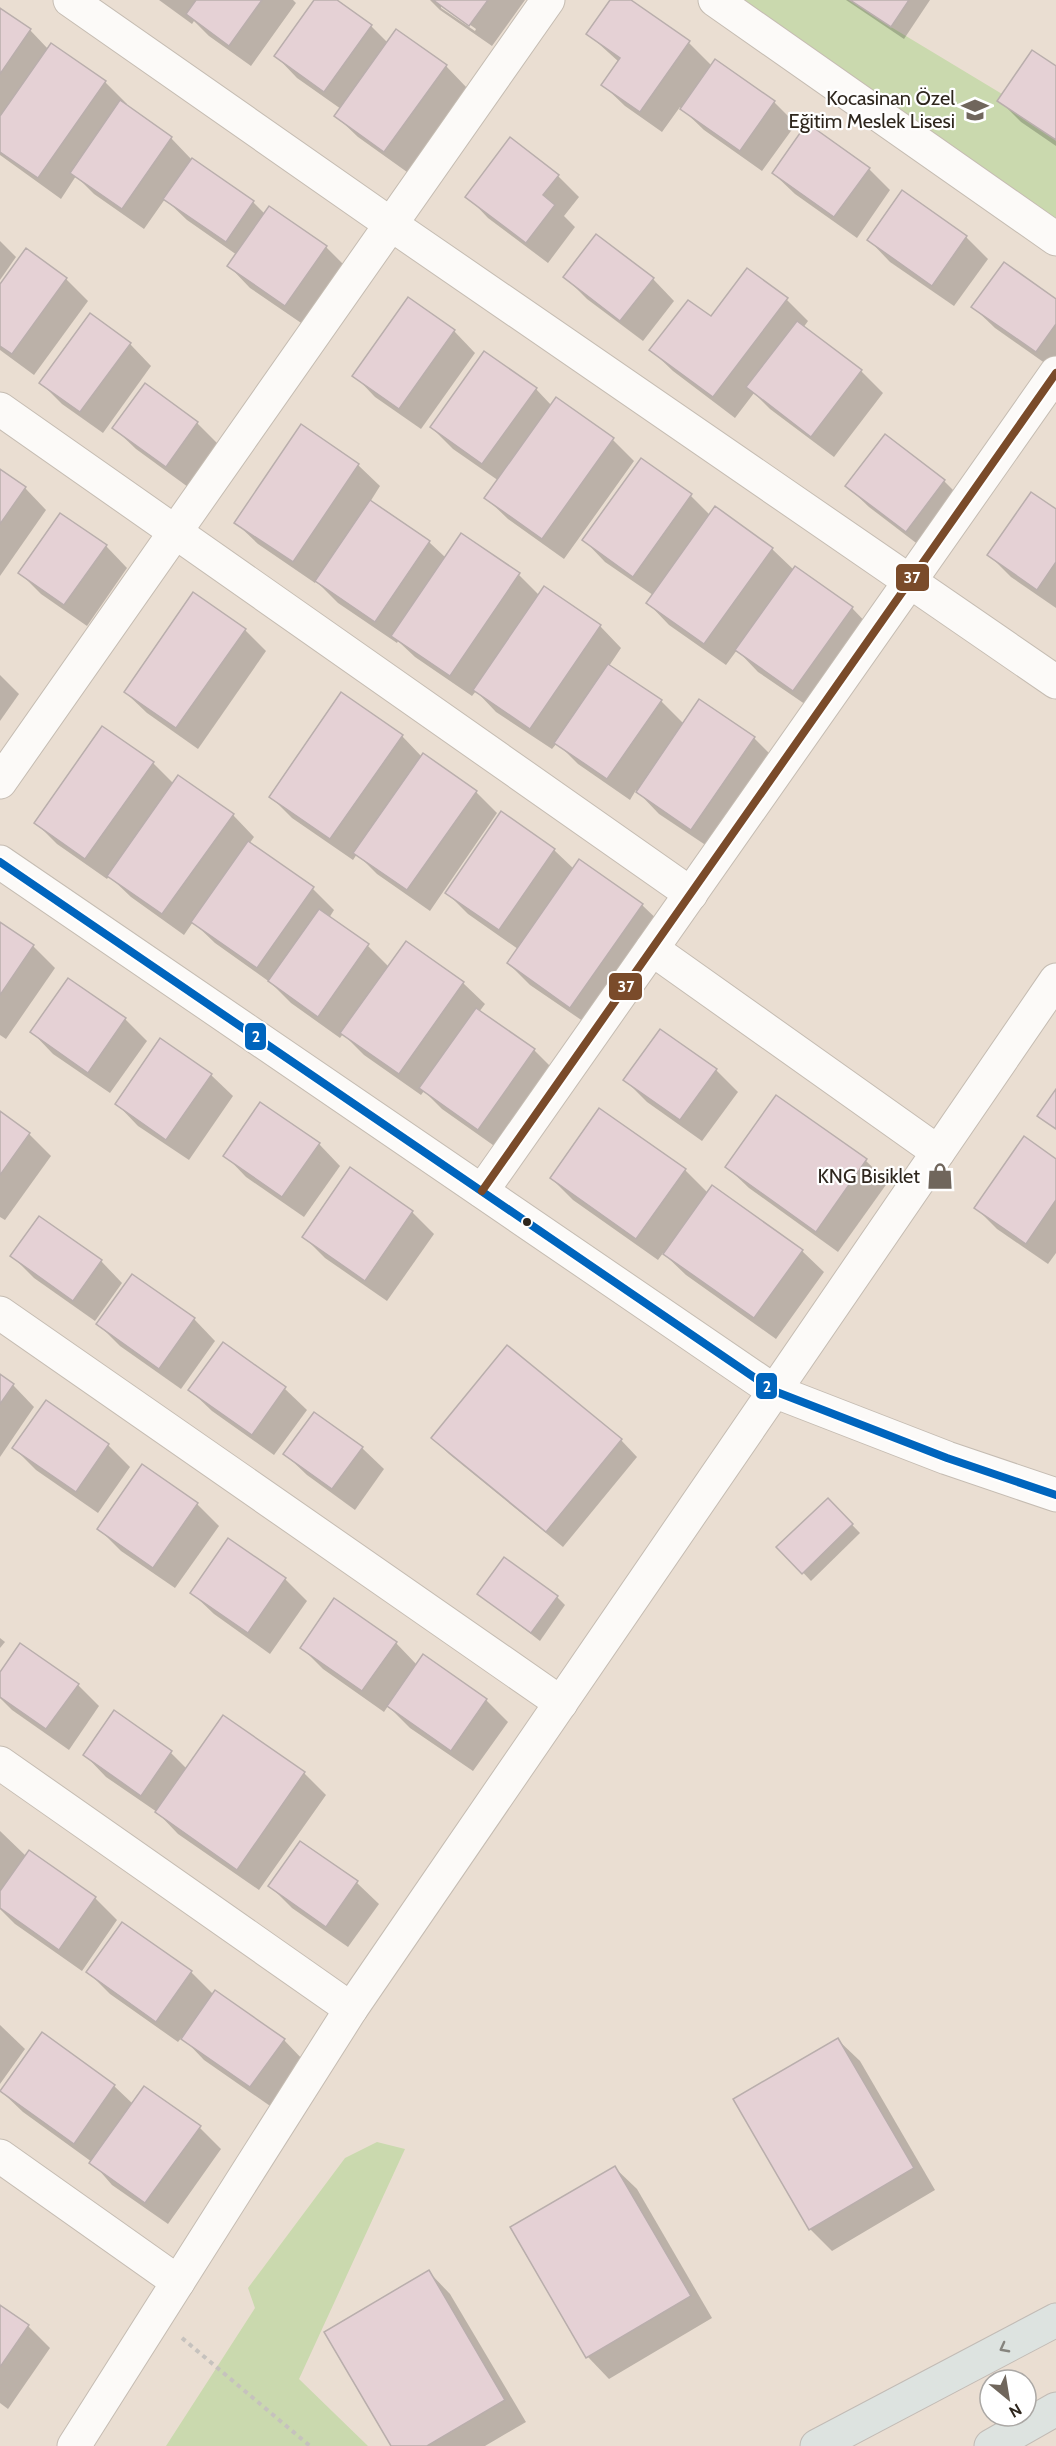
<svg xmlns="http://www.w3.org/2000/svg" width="1056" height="2446" viewBox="0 0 1056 2446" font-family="Cabin,sans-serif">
<rect width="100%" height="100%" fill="#eaded2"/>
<!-- green -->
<g fill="#cad9ae">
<path d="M733 0H850L891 27 1017 103 1056 129V220Z"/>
<path d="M377 2142 405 2149 299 2379 368 2446H166L255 2308 248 2288 345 2158Z"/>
</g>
<!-- shadow -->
<g fill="#0003" fill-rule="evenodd">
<path d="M159 0H293L296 3 251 66 209 36 194 21 192 24Z"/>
<path d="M316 0H334L371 26 388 43 446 66 467 88 407 172 358 137 336 116 341 109 297 78 276 56Z"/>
<path d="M430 0H525L492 46 440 10ZM441 4 476 29 475 31 441 8Z"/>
<path d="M612 0H629L689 43 712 66 715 61 774 102 796 124 762 171 704 130 680 107 662 132 625 106 603 85 619 62 588 34Z"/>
<path d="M846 0H930L904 39Z"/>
<path d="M0 9 30 30 48 49 105 82 127 104 125 106 171 138 192 160 253 202 265 214 269 208 326 247 348 269 307 327 250 288 229 266 237 255 187 220 165 199 144 229 94 194 76 176 61 199 0 155Z"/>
<path d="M1056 68V146L1021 122 999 100Z"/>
<path d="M869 169 890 190 857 238 795 194 773 173Z"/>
<path d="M558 176 579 197 564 216 575 227 548 263 488 218 467 196Z"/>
<path d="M966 237 988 259 954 306 890 262 869 240Z"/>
<path d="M0 241 16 257 0 280Z"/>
<path d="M27 250 66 279 88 301 34 375 0 350V287Z"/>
<path d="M565 277 653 279 674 301 643 341 587 299Z"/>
<path d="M787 300 808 321 803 328 861 371 883 393 834 457 770 409 754 393 735 418 673 371 651 350 711 319Z"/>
<path d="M1056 300V371L995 328 973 307Z"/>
<path d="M454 331 475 353 421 429 375 397 354 375Z"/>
<path d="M130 344 151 366 103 433 62 404 41 383Z"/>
<path d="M145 385 197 423 219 445 188 487 136 449 114 428Z"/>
<path d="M536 389 552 406 613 440 634 461 564 559 508 519 486 498 499 481 453 449 431 427Z"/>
<path d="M302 427 358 465 380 486 370 502 429 542 446 558 519 575 539 595 600 626 621 648 609 666 661 701 684 724 754 738 775 759 713 850 659 814 636 790 630 800 578 764 557 743 552 749 496 712 476 691 472 696 415 657 398 641 397 643 338 603 316 581 315 583 258 544 236 523Z"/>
<path d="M641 460 691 496 710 515 772 549 794 570 852 608 873 630 815 711 758 672 737 650 726 665 669 625 648 603 653 595 605 562 584 540Z"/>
<path d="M0 471 25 488 46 510 0 576Z"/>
<path d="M944 481 966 503 928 552 869 507 847 486Z"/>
<path d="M1056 511V608L1011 577 989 555Z"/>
<path d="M106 546 127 568 87 626 41 594 20 573Z"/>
<path d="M245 630 266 651 198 749 147 713 125 692Z"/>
<path d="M0 675 19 694 0 721Z"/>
<path d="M341 695 402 736 422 757 476 792 497 813 430 911 377 874 357 854 353 860 292 818 271 797Z"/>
<path d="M153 763 174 784 233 815 254 837 249 844 313 889 334 910 329 918 368 946 389 967 463 983 485 1004 479 1012 534 1050 556 1072 500 1150 442 1109 424 1091 421 1095 364 1055 343 1034 340 1038 291 1003 271 983 215 943 193 922 184 935 131 897 109 876 107 879 57 844 36 823Z"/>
<path d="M554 850 574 869 642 905 664 926 593 1028 530 985 508 963 518 949 468 914 446 892Z"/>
<path d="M0 923 33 946 55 968 6 1039 0 1035Z"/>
<path d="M68 980 125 1019 147 1041 110 1093 53 1054 32 1032Z"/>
<path d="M716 1070 738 1092 702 1141 647 1102 625 1080Z"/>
<path d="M211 1075 233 1096 189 1160 138 1126 117 1104Z"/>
<path d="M777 1097 866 1161 888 1182 838 1252 749 1188 727 1167Z"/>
<path d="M0 1113 29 1134 51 1156 5 1220 0 1217Z"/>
<path d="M319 1144 340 1166 304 1217 246 1177 225 1155Z"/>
<path d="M1056 1160V1253L1048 1264 997 1229 976 1208Z"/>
<path d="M685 1170 708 1193 802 1251 824 1272 776 1339 686 1275 663 1253 658 1260 573 1200 551 1178Z"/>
<path d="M412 1212 434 1234 387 1301 325 1258 304 1237Z"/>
<path d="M12 1256 101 1261 122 1283 95 1321 34 1278Z"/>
<path d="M194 1319 215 1341 181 1389 120 1346 98 1324Z"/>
<path d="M223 1344 285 1389 307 1410 274 1455 212 1411 190 1390Z"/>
<path d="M507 1347 621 1440 637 1457 563 1547 449 1454 433 1438Z"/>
<path d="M0 1376 13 1385 34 1407 0 1457Z"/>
<path d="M108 1445 130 1467 98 1513 36 1470 14 1448Z"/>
<path d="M362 1448 384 1469 355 1510 307 1475 285 1454Z"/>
<path d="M143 1466 197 1504 219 1526 175 1588 121 1551 99 1529Z"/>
<path d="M828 1500 860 1533 811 1581 779 1547Z"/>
<path d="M285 1579 307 1601 270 1654 214 1614 192 1593Z"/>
<path d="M479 1594 557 1597 565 1605 540 1641Z"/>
<path d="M0 1638 5 1642 0 1648Z"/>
<path d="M396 1643 417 1665 423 1656 486 1700 508 1722 473 1771 410 1728 388 1706 384 1712 323 1669 302 1648Z"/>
<path d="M0 1675 78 1685 99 1706 69 1750 12 1710 0 1698Z"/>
<path d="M114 1712 171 1753 187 1769 304 1773 326 1795 259 1890 178 1834 157 1812 106 1777 85 1755Z"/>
<path d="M0 1831 26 1856 30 1852 95 1898 117 1920 82 1971 15 1924 0 1909Z"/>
<path d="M300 1844 357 1883 379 1904 348 1947 292 1908 270 1886Z"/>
<path d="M122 1924 191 1972 214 1995 284 2040 305 2062 273 2108 204 2060 182 2037 178 2042 110 1994 88 1972Z"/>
<path d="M0 2025 25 2049 0 2084Z"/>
<path d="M42 2034 114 2086 133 2104 200 2128 221 2149 168 2224 112 2185 92 2162 23 2112 1 2091Z"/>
<path d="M838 2040 860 2061 935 2190 832 2251 810 2229Z"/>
<path d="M615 2168 637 2189 712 2318 609 2379 588 2357Z"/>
<path d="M429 2272 450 2294 526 2422 485 2446H392Z"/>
<path d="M0 2306 28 2326 50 2348 8 2409 0 2403Z"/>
</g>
<!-- building -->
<g fill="#e5d1d5" stroke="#b9aeac" stroke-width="1.5">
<path d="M196 0H262L229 46 186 14Z"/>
<path d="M314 0H337L372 25 324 92 274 56Z"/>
<path d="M433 0H488L469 26Z"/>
<path d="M610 0H631L690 41 640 112 601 85 620 58 586 34Z"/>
<path d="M850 0H909L891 27Z"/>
<path d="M0 8 31 29 0 74Z"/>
<path d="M396 29 447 65 384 152 334 116Z"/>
<path d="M51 43 106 81 38 178 0 152V116Z"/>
<path d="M1032 50 1056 66V140L997 101Z"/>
<path d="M715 59 775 101 740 151 680 109Z"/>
<path d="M120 100 172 137 122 209 70 173Z"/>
<path d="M807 123 870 168 834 217 772 173Z"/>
<path d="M510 137 559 175 543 195 555 205 526 243 465 197Z"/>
<path d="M192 158 254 201 226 242 163 199Z"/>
<path d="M902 190 967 236 932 286 867 240Z"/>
<path d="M269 206 327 246 285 306 227 266Z"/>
<path d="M596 234 654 278 620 321 563 277Z"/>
<path d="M26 248 67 278 12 354 0 346V284Z"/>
<path d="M1004 262 1056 299V324L1036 352 971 307Z"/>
<path d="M747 268 788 298 713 397 649 350 688 300 711 316Z"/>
<path d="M408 297 455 330 399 409 352 376Z"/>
<path d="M90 313 131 343 80 412 39 383Z"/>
<path d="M797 321 862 370 811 437 746 387Z"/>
<path d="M484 351 537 388 482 464 430 427Z"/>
<path d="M145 383 198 422 166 467 112 428Z"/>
<path d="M556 397 614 438 542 539 484 498Z"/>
<path d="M301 424 359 464 293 562 234 523Z"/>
<path d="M885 434 945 480 906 532 845 486Z"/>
<path d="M641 458 692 494 633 577 582 540Z"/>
<path d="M0 469 26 487 0 524Z"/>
<path d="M1031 492 1056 509V562L1037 590 987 555Z"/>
<path d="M370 500 430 541 375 622 315 581Z"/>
<path d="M715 506 773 548 704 644 646 603Z"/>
<path d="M60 513 107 545 64 605 18 573Z"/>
<path d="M461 533 520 573 450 676 391 636Z"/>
<path d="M795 566 853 607 793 691 735 650Z"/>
<path d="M544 586 601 625 530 729 473 690Z"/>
<path d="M193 592 246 629 176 728 124 692Z"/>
<path d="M608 664 662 700 607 779 554 743Z"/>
<path d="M341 692 403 735 330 839 269 797Z"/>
<path d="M699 699 755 737 691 830 636 792Z"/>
<path d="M102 726 154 762 85 859 34 823Z"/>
<path d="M423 753 477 791 407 890 353 853Z"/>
<path d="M178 775 234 814 162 914 107 876Z"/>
<path d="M501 811 555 849 499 930 445 893Z"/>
<path d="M248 841 314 887 257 968 191 922Z"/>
<path d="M579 859 643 904 570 1008 507 963Z"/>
<path d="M319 909 369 944 318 1017 268 981Z"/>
<path d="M0 922 34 945 0 995Z"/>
<path d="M406 941 464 982 399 1074 340 1033Z"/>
<path d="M68 978 126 1018 88 1073 30 1032Z"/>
<path d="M476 1008 535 1049 478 1130 419 1088Z"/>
<path d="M660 1029 717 1069 680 1120 623 1080Z"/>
<path d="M160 1038 212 1074 166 1140 115 1104Z"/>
<path d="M1056 1089V1129L1037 1116Z"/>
<path d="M776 1095 867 1159 816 1232 725 1167Z"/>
<path d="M260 1102 320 1143 282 1197 223 1156Z"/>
<path d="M599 1108 686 1169 636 1239 550 1178Z"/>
<path d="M0 1111 30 1133 0 1175Z"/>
<path d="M1024 1136 1056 1159V1200L1026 1244 974 1208Z"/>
<path d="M350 1167 413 1211 365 1281 302 1237Z"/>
<path d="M712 1185 803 1250 754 1318 663 1254Z"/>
<path d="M39 1216 102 1260 73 1301 10 1256Z"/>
<path d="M132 1274 195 1318 159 1369 96 1324Z"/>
<path d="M223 1342 286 1387 252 1435 188 1390Z"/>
<path d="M507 1345 622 1439 546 1532 431 1438Z"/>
<path d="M0 1374 14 1384 0 1404Z"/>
<path d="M46 1400 109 1444 76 1492 12 1448Z"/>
<path d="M314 1412 363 1447 332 1489 283 1454Z"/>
<path d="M142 1464 198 1503 153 1568 97 1529Z"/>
<path d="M828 1498 853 1524 802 1574 776 1547Z"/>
<path d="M228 1538 286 1578 248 1633 190 1593Z"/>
<path d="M504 1557 558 1596 531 1633 477 1594Z"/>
<path d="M334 1598 397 1642 362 1691 300 1648Z"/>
<path d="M20 1643 79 1684 46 1729 0 1697V1672Z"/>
<path d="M423 1654 487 1699 451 1751 387 1706Z"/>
<path d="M114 1710 172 1751 141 1796 83 1755Z"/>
<path d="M223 1715 305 1772 237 1870 155 1812Z"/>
<path d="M300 1841 358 1881 326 1927 268 1886Z"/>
<path d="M29 1850 96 1897 59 1950 0 1908V1891Z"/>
<path d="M122 1922 192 1971 156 2022 86 1972Z"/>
<path d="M215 1990 285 2039 250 2087 181 2039Z"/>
<path d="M42 2032 115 2085 74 2144 0 2091Z"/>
<path d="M838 2038 914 2168 809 2230 733 2099Z"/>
<path d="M144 2086 201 2126 145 2203 89 2163Z"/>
<path d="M615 2166 691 2296 586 2358 510 2227Z"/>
<path d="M429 2270 505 2400 427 2446H391L324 2332Z"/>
<path d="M0 2305 29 2325 0 2367Z"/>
</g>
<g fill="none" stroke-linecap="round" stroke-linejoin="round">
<defs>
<g id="minor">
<path d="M70 0 392 225 1056 682"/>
<path d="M715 0 1056 239"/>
<path d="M0 409 691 894"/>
<path d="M0 782 548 0"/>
<path d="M0 862 774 1391 947 1458 1056 1495"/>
<path d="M652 949 938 1152"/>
<path d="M482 1191 1056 373"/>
<path d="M0 1313 561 1703"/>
<path d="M0 1763 351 2009"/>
<path d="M0 2156 178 2282"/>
<path d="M74 2446 351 2009 1056 980"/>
</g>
<g id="major">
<path d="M817 2446 1056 2320"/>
<path d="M991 2446 1056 2409"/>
</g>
</defs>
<!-- minor casing -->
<use href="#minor" stroke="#c5bcb2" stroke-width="35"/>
<!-- major casing -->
<use href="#major" stroke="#c2bbb5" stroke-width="35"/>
<!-- path -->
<path stroke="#c6c2be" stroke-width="4" stroke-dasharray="4.5 4.5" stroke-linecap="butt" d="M182 2338 310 2446"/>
<!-- minor -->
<use href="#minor" stroke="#fcfaf8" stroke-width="33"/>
<!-- major -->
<use href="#major" stroke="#dde3e0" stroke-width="33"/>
<defs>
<path id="bus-1" d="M0 862 774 1391 947 1458 1056 1495"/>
<path id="bus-2" d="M482 1191 1056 373"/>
</defs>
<!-- bus-1 casing -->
<use href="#bus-1" stroke="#fff" stroke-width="12"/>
<!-- bus-2 casing -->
<use href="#bus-2" stroke="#fff" stroke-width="12"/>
<!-- bus-1 -->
<use href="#bus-1" stroke="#0065bd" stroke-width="8"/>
<!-- bus-2 -->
<use href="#bus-2" stroke="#7a4b2a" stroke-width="8"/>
</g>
<!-- one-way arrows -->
<defs><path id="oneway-chevron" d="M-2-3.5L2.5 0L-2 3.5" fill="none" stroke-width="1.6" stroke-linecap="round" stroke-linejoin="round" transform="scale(1.5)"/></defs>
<use stroke="#86847e" href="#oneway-chevron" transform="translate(1004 2348) rotate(152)"/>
<!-- icons -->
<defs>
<symbol id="school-bare" viewBox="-9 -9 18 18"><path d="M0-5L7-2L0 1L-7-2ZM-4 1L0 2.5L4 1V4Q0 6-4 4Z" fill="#70665c" stroke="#fff" stroke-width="2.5" paint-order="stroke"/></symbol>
<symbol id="shop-bare" viewBox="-9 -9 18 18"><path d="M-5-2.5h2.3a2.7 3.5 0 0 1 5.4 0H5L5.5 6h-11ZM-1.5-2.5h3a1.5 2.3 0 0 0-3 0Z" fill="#70665c" stroke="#fff" stroke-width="2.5" paint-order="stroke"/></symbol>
</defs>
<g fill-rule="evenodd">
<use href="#school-bare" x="956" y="91" width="38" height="38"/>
<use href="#shop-bare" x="921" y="1157" width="38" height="38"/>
</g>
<!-- markers -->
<circle fill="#2e261d" stroke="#fff" stroke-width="2" cx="527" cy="1222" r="5"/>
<g text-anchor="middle" stroke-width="4.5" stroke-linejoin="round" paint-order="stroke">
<!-- poi labels -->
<g font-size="20" fill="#2e261d" stroke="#fff" text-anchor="end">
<text x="955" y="105">Kocasinan Özel<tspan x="955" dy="23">Eğitim Meslek Lisesi</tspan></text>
<text x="920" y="1183">KNG Bisiklet</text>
</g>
</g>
<g stroke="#fff" stroke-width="2">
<rect x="895" y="563" width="35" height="29" rx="6" fill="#7a4b2a"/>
<rect x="608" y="972" width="35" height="29" rx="6" fill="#7a4b2a"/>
<rect x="244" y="1022" width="23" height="29" rx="6" fill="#0065bd"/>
<rect x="755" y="1372" width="23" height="28" rx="6" fill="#0065bd"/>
</g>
<g font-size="16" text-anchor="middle" font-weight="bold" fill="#fff">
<text x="912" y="583">37</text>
<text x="626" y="992">37</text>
<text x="256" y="1042">2</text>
<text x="767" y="1392">2</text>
</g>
<!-- north arrow -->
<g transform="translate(1008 2398) rotate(150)"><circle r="28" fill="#ffffff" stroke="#aba8a5" stroke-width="1.5"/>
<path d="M0-4.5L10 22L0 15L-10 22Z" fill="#70665c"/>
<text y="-9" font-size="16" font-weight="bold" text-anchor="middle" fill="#2e261d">N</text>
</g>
</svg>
